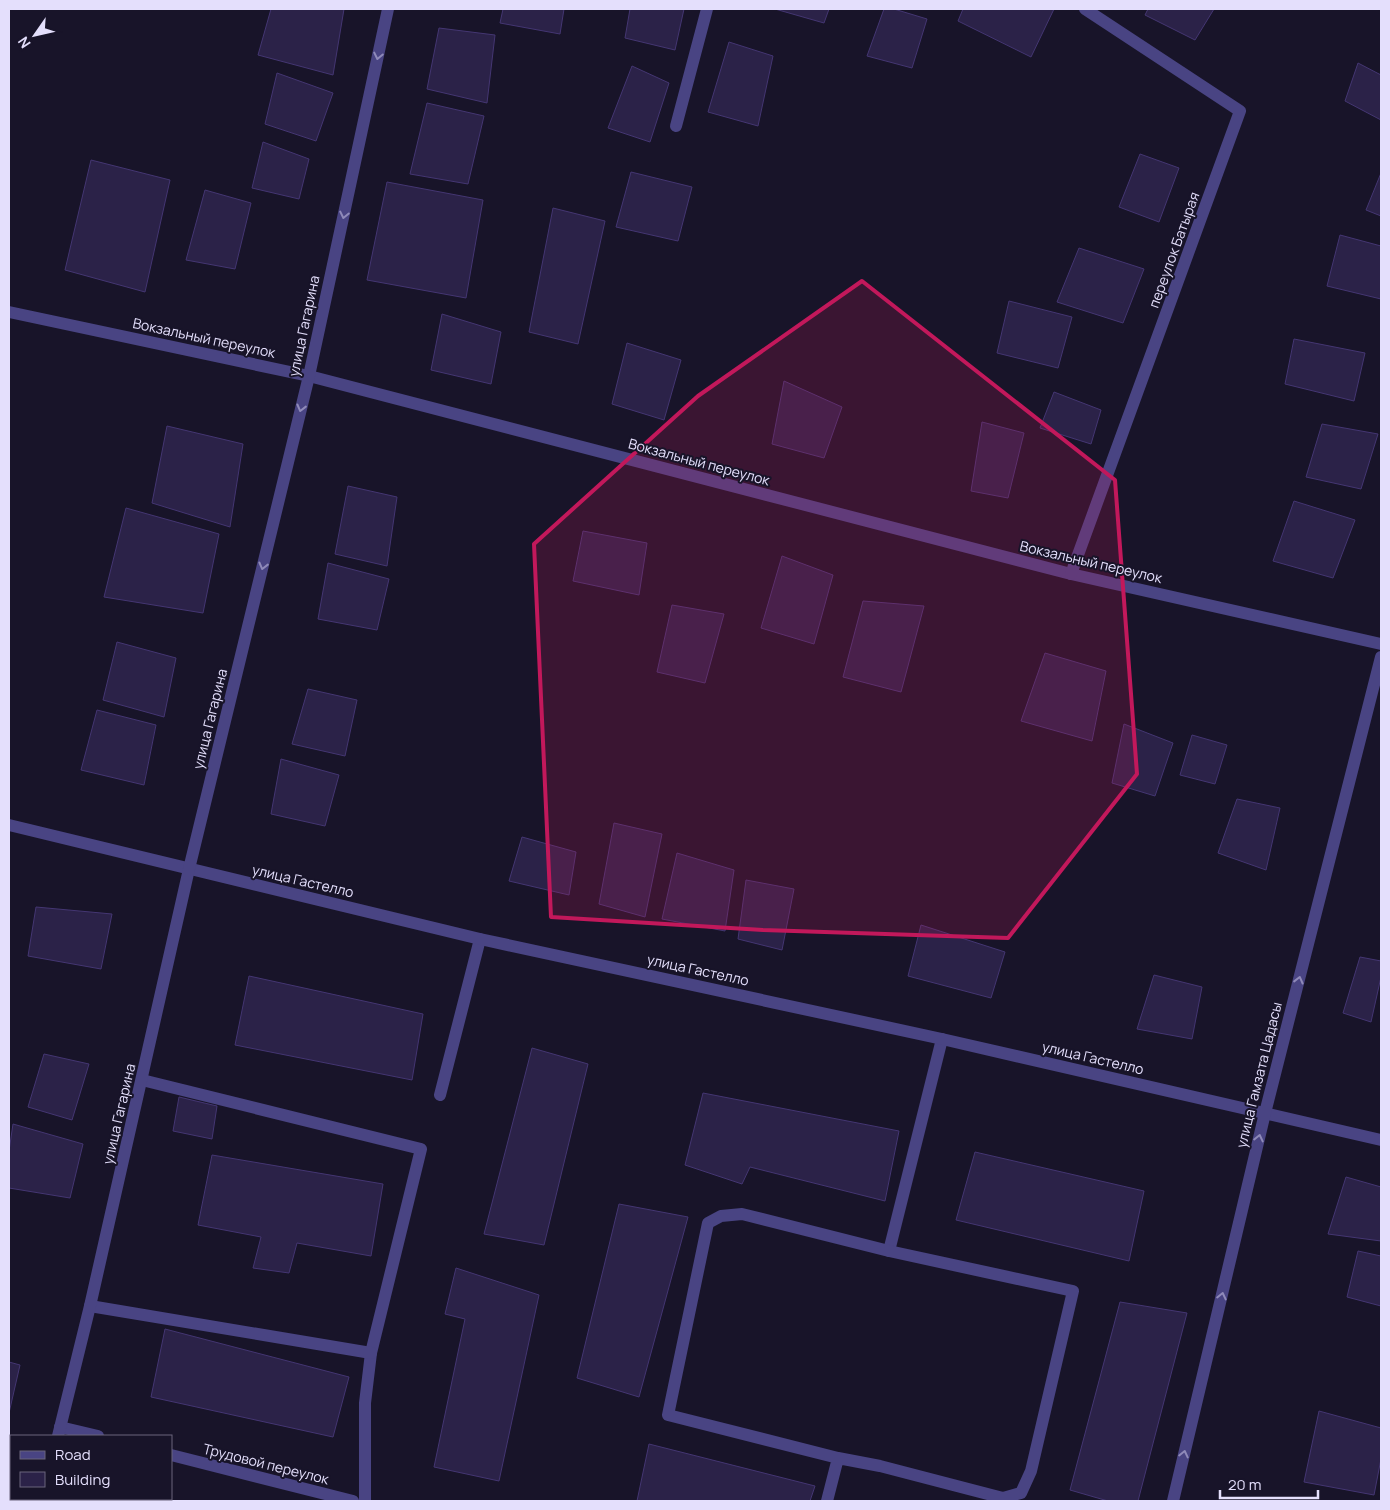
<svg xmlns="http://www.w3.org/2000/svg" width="1390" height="1510" viewBox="0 0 1390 1510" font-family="Manrope,sans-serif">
<rect width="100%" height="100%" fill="#181429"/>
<!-- building -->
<g fill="#2b2248" stroke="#443672">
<path d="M271 9H344L333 75 258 55Z"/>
<path d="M503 9H564L560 34 500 23Z"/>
<path d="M630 9H684L675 50 625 38Z"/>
<path d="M775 9H829L824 23Z"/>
<path d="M884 9H894L927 19 912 68 867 56Z"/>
<path d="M963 9H1054L1031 57 958 21Z"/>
<path d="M1148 9H1214L1195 40 1145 15Z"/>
<path d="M439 28 495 35 487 103 427 89Z"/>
<path d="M729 42 773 56 758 126 708 112Z"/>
<path d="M1358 63 1381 75V120L1345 101Z"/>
<path d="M632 66 669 83 650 142 608 128Z"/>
<path d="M277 73 333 93 316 141 265 124Z"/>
<path d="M427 103 484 116 468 184 410 174Z"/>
<path d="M263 142 309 159 299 199 252 188Z"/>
<path d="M1140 154 1179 168 1159 222 1119 207Z"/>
<path d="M91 160 170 180 145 292 65 270Z"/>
<path d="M631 172 692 187 678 241 616 227Z"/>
<path d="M1381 173V216L1366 210Z"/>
<path d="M387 182 483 200 466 298 367 280Z"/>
<path d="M205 190 251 203 235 269 186 260Z"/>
<path d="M553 208 605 221 578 344 529 332Z"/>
<path d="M1340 235 1381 246V299L1327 286Z"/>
<path d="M1079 248 1144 269 1123 323 1057 302Z"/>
<path d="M1009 301 1072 317 1058 368 997 353Z"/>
<path d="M442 314 501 332 491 384 431 370Z"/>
<path d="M1294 339 1365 353 1354 401 1285 384Z"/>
<path d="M627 343 681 360 664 420 612 404Z"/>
<path d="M784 381 842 407 824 458 772 444Z"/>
<path d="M1054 392 1101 410 1091 444 1040 428Z"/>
<path d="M982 422 1024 433 1008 498 971 491Z"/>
<path d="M1322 424 1378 434 1361 489 1306 477Z"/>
<path d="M167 426 243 444 230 527 152 503Z"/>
<path d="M348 486 397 497 387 566 335 554Z"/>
<path d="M1294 501 1355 520 1333 578 1273 561Z"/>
<path d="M126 508 219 534 203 613 104 597Z"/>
<path d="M583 531 647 543 639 595 573 581Z"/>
<path d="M782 556 833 575 814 644 761 628Z"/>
<path d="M328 563 389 579 377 630 318 619Z"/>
<path d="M863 601 924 606 901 692 843 677Z"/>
<path d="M672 605 724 614 705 683 657 672Z"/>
<path d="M117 642 176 658 164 717 103 700Z"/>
<path d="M1045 653 1106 671 1092 741 1021 721Z"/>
<path d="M308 689 357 700 345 756 292 744Z"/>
<path d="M97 710 156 725 144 785 81 770Z"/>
<path d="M1124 724 1173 743 1155 796 1112 783Z"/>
<path d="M1192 735 1227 745 1215 784 1180 775Z"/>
<path d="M281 759 339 775 325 826 271 814Z"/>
<path d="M1237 799 1280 808 1266 870 1218 853Z"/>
<path d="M614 823 662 834 645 917 599 904Z"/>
<path d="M522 837 576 852 569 895 509 881Z"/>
<path d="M677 853 734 870 725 931 662 919Z"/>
<path d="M746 880 794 889 782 950 738 939Z"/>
<path d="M36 907 112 914 101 969 28 956Z"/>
<path d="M921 925 1005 952 991 998 908 976Z"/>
<path d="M1360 957 1381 961V977L1371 1022 1343 1013Z"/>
<path d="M1154 975 1202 987 1192 1039 1137 1029Z"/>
<path d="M249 976 423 1014 412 1080 235 1045Z"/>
<path d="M532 1048 588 1064 544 1245 484 1234Z"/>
<path d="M44 1054 89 1064 72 1120 28 1107Z"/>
<path d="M703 1093 899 1131 885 1201 750 1167 742 1184 685 1165Z"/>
<path d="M179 1097 217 1106 212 1139 173 1131Z"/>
<path d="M13 1124 83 1144 70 1198 9 1188V1151Z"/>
<path d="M975 1152 1144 1191 1129 1261 956 1220Z"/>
<path d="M212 1155 383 1184 371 1256 297 1243 289 1273 253 1268 261 1237 198 1225Z"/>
<path d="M1346 1177 1381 1187V1241L1328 1234Z"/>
<path d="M619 1204 688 1217 639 1397 577 1378Z"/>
<path d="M1358 1251 1381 1256V1306L1347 1297Z"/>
<path d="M456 1268 539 1295 499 1481 434 1467 465 1319 445 1314Z"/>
<path d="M1120 1302 1187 1313 1138 1501H1108L1070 1490Z"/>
<path d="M165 1329 349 1377 333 1437 151 1397Z"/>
<path d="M9 1362 20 1365 9 1413Z"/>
<path d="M1319 1411 1381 1428V1459L1374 1495 1304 1482Z"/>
<path d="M649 1444 815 1486 810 1501H637Z"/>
</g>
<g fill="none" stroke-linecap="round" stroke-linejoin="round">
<!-- lane -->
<g stroke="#494483" stroke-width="12">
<path d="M142 1080 421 1149 371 1353 365 1403V1501"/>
<path d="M440 1095 480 939"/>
<path d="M889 1251 942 1039"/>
<path d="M90 1306 371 1353"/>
<path d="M60 1427 98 1436"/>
<path d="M171 1455 353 1501"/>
<path d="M827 1501 838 1458 880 1466 1003 1498 1021 1493 1031 1471 1073 1291 889 1251 742 1214 721 1216 708 1223 668 1415 838 1458"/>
</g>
<!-- street -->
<g stroke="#494483" stroke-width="12">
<path d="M676 126 707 9"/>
<path d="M9 312 309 376 1071 574 1381 644"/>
<path d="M1071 574 1240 111 1085 9"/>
<path d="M9 825 480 939 942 1039 1381 1140"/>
<path d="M58 1436 90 1306 189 869 309 376 388 9"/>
<path d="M43 1501 44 1499"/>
<path d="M1173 1501 1265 1113 1381 657"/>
</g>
</g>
<!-- one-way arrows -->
<defs><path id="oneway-chevron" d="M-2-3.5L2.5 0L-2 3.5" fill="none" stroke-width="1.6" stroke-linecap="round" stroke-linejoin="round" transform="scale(1.25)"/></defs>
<g stroke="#8f8ab9">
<use href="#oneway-chevron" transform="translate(378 56) rotate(102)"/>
<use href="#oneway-chevron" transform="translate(344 215) rotate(102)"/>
<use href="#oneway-chevron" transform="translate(301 408) rotate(104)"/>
<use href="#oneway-chevron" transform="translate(263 566) rotate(104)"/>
<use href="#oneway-chevron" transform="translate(1299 980) rotate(-76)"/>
<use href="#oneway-chevron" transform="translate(1259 1138) rotate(-77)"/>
<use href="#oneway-chevron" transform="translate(1222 1296) rotate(-77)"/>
<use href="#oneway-chevron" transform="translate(1184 1454) rotate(-77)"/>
</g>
<!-- marked area -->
<path fill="#c2185b" fill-opacity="0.2" stroke="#c2185b" stroke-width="4" stroke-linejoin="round" d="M862 281 1115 480 1137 774 1008 938 763 930 551 917 534 544 698 396Z"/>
<g text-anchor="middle" stroke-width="4" stroke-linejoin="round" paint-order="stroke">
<!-- street labels -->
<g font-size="14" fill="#e4dffc" stroke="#181429">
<text transform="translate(1174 250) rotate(-70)" y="5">переулок Батырая</text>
<text transform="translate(304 326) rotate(-78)" y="5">улица Гагарина</text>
<text transform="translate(204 338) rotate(12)" y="5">Вокзальный переулок</text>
<text transform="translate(699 462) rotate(15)" y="5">Вокзальный переулок</text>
<text transform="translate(1091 562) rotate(13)" y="5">Вокзальный переулок</text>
<text transform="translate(210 719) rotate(-76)" y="5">улица Гагарина</text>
<text transform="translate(303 881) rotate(13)" y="5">улица Гастелло</text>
<text transform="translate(698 970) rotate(12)" y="5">улица Гастелло</text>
<text transform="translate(1093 1058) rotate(13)" y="5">улица Гастелло</text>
<text transform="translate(1259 1075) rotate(-76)" y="5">улица Гамзата Цадасы</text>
<text transform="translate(119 1114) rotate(-77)" y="5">улица Гагарина</text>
<text transform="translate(266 1464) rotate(14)" y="5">Трудовой переулок</text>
</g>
</g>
<!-- border -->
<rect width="1390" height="1510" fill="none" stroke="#e4dffc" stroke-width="20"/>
<!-- legend -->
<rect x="10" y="1435" width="162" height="65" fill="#181429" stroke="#6a657d"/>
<rect x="20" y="1451" width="25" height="8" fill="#494483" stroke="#6a657d"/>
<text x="55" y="1460" font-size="15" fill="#e4dffc">Road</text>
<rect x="20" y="1472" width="25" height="15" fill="#2b2248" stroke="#6a657d"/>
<text x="55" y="1485" font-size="15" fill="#e4dffc">Building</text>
<!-- north arrow -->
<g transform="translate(35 35) rotate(236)" stroke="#181429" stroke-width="4" paint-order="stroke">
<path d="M0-4L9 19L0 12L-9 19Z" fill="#e4dffc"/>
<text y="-8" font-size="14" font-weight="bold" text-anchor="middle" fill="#e4dffc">N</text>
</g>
<!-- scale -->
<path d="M1220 1490v8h98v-8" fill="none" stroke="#e4dffc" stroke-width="2.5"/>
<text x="1228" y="1490" font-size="15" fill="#e4dffc" stroke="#181429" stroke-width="4" paint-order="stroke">20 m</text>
</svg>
